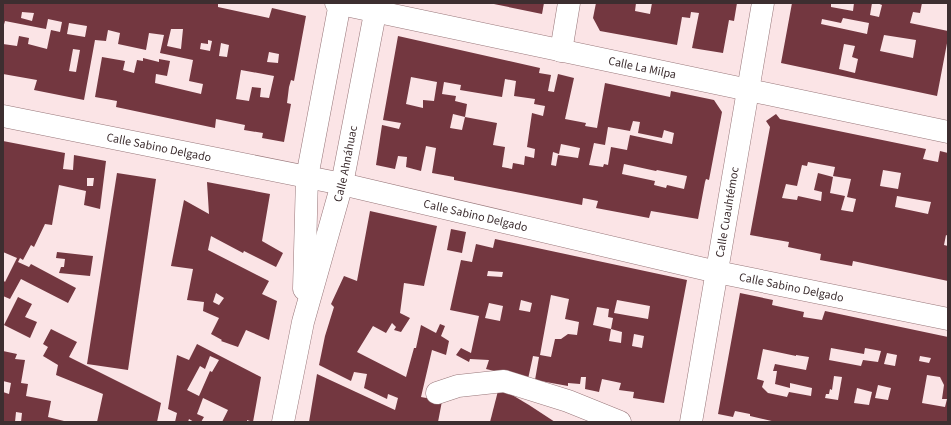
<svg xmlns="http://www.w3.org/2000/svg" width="951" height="425" viewBox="0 0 951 425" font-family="'Source Sans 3',sans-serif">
<rect width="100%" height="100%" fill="#fbe4e6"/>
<!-- building -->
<g fill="#733740" fill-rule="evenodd">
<path d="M3 3H218V7L269 18 272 8 306 16 294 81 291 80 289 87 287 103 291 104 284 142 262 138 263 133 244 130 245 125 216 119 215 128 116 107 117 101 95 97 102 57 125 61 123 70 134 73 137 60 143 61V58L159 62V59L170 61 167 76 156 74 155 83 201 94 203 84 189 81 193 60 160 53 164 35 149 33 146 50 118 44 120 33 108 30 106 41 95 40 84 100 34 90 37 80 3 74V44L17 46 19 36 29 38 28 44 47 49 51 30 60 32 62 22 48 19 46 29 5 21 3 28ZM22 12 34 13 32 21 21 18ZM69 23 87 26 85 37 67 34ZM171 29H183L181 49 167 46ZM208 40 212 41 210 51 200 49 201 43 208 44ZM221 43 229 45 227 57 219 56ZM73 49 80 50 76 72 69 71ZM269 52 279 54 278 63 267 62ZM241 70 274 76 269 98 260 97 261 88 252 87 249 101 236 99Z"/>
<path d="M489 3H544L542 14Z"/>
<path d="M596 3H636L635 11 650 14 652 3H737L734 21 729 20 723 53 692 48 699 13 691 12 690 18 682 17 677 45 600 31 593 18Z"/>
<path d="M792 3H831V7L853 11 854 3H872L870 15 879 17 882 5 877 3H922L920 13 913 12 910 23 948 31V38L937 96 781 63ZM843 18 869 23 867 34 821 24 822 19 841 23ZM884 35 916 40 913 58 880 51ZM844 44 855 46 852 57 858 59 855 73 839 69Z"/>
<path d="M398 36 540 68 539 73 551 75 548 91 554 92 558 74 574 78 565 119 586 123 585 126 597 128 605 83 670 97 671 91 714 100 722 112 709 180 706 179 705 182 698 219 651 211 649 218 596 208 598 201 583 198 582 205 454 180V177L432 173 436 148 426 146 421 171 406 167 407 157 398 156 395 169 376 165 382 125 399 129 401 123 383 120ZM411 77 437 82 434 101 423 100V108L406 104ZM505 79 516 81 514 96 535 99 534 104 545 106 543 116 532 113 527 147 535 149 534 158 525 156 524 165 513 163 512 169 502 167 505 147 493 145 497 123 465 117 467 104 455 101 456 96 442 94 444 82 461 85 460 90 502 97ZM453 114 465 117 462 130 450 128ZM633 121 640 122 638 133 662 138 664 130 674 133 672 144 630 135 627 150 611 147 608 165 604 164 603 167 589 165 594 143 605 145 608 127 630 131ZM561 144 580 148 578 158 558 155 556 166 551 165 553 152 559 154ZM624 164 656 171 657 170 687 176 684 189 667 185 666 188 654 185 655 181 622 174Z"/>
<path d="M776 114 780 119 926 149 923 159 938 162 940 151 948 153V236L946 235 944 245 948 246V281L853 261 852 266 820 260 821 254 788 247 789 242 750 235 770 127 766 121ZM808 162 835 167 833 176 851 179 847 197 856 199 853 212 841 210 845 196 830 193 833 177 818 173 814 190 822 192 821 201 798 196 797 200 782 198 786 184 797 186 802 165 807 166ZM883 170 901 173 898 189 880 186ZM897 196 931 202 928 214 895 207Z"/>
<path d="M3 141 65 153 63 169 73 170 74 155 106 161 100 209 84 205 86 191 59 185 52 225 45 224 34 247 31 245 23 260 20 258 18 262 29 267 31 264 76 288 68 303 21 279 10 299 3 296V280L5 282 17 258 3 252ZM87 178H94L93 186H87Z"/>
<path d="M117 173 156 179 128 370 87 364Z"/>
<path d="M207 182 270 194 262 241 283 253 276 267 244 251 243 253 211 236 208 250 269 281 262 294 277 301 269 340 246 330 238 347 221 341 222 340 211 334 219 318 203 311 204 302 187 300 193 269 171 266 184 200 209 214ZM216 293 224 298 219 305 213 302Z"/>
<path d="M370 211 437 226 424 286 404 283 400 313 410 318 401 332 394 330 396 327 392 323 386 333 373 326 357 352 406 377 414 348H416L421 325 436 333 440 324 445 326 441 336 449 341 446 355 432 350 421 397 442 401 438 422H309L317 374 395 410 398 398 388 394 387 399 364 388 367 374 354 372 351 381 319 365 325 336 334 307 331 304 344 276 357 281Z"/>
<path d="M451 229 466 232 462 253 447 250Z"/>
<path d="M495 239 687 280 664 403 633 398 634 392 619 390 621 383 602 379 599 392 585 389 586 377H581L580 384 568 383V386L535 380 539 357 533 356 528 379 486 369 489 360 470 359 469 362 456 355 461 348 471 353 479 316 450 310 461 260 472 262 476 244 493 248ZM488 271 503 272 502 277 487 276ZM551 295 569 299 565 319 579 322 577 335 568 334 561 339H555L551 357 540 355ZM521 300 532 303 530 312 519 310ZM617 300 650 306 648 319 614 313ZM489 303 503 306 500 321 485 318ZM597 307 609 309 608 317 613 318 611 329 622 332 621 343 609 341 611 329 593 325ZM634 334 644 336 642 348 632 346Z"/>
<path d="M57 252 93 256 90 276 59 273 61 267H64L65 259 56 258Z"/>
<path d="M740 293 773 300 772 305 804 312 803 317 822 320 825 311 948 337V422H776L750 416V414L735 411 733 417 718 414ZM831 348 864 354 865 348 881 351 878 362 863 360 861 366 829 360ZM763 349 796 356V355L809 357 806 370 775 364 773 371H777L775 384 790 388V383L812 388 811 396 789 392 787 397 768 393 762 387 764 381 757 379ZM887 353 897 355 895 366 884 364ZM920 356 931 358 929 363 919 361ZM927 375 940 377 944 385 942 399H947L945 407 922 403ZM834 376 842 377 838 400 825 398 826 394H829L830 389 832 390ZM878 385 891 388 888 400 875 398ZM857 388 872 392 869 405 854 403Z"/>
<path d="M18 297 32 304 25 317 37 322 30 338 4 325Z"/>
<path d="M51 329 77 342 69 357 161 403 157 422H97L103 394 56 375 58 365 43 356 48 347 43 344Z"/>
<path d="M197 344 261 377 253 422 247 420V422H222L228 410 203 398 197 414 204 417 201 422H194L189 419 188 422H175L177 413 168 409 177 355 189 360ZM210 356 219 360 212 372 210 371 199 396 187 390 200 366 205 369Z"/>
<path d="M3 351 17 354 15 359 25 360 21 383 28 384 26 396 51 401 48 417 68 422H21L22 413 16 412 15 422 3 421V392L9 394 11 383 3 381Z"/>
<path d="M499 387 529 405 555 422H490Z"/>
</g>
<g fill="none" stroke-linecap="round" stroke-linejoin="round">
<defs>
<g id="street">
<path id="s1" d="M336 3 948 132"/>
<path d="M561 51 569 3"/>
<path id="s2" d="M3 116 342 184 717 272 948 319"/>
<path d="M304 289 307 177 340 3"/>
<path d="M437 393 458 386 504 381 568 401 620 422"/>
<path id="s3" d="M283 422 303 322 342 184 377 3"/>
<path id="s4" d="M691 422 763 3"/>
</g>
</defs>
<!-- street casing -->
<use href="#street" stroke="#98777a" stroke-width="23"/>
<!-- street -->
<use href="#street" stroke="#fff" stroke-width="22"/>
</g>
<g text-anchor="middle" stroke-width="4" stroke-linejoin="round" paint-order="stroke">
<!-- street labels -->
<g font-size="12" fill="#3d2e30" stroke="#fbe4e6">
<text dy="4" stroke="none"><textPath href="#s1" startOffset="313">Calle La Milpa</textPath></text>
<text dy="4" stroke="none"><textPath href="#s2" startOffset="159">Calle Sabino Delgado</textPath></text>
<text dy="4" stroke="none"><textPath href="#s3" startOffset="266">Calle Ahnáhuac</textPath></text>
<text dy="4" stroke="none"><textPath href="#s4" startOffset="213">Calle Cuauhtémoc</textPath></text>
<text dy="4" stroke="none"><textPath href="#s2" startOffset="483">Calle Sabino Delgado</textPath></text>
<text dy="4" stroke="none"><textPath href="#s2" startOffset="807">Calle Sabino Delgado</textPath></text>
</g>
</g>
<!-- border -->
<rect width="951" height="425" fill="none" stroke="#3d2e30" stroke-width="8"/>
</svg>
